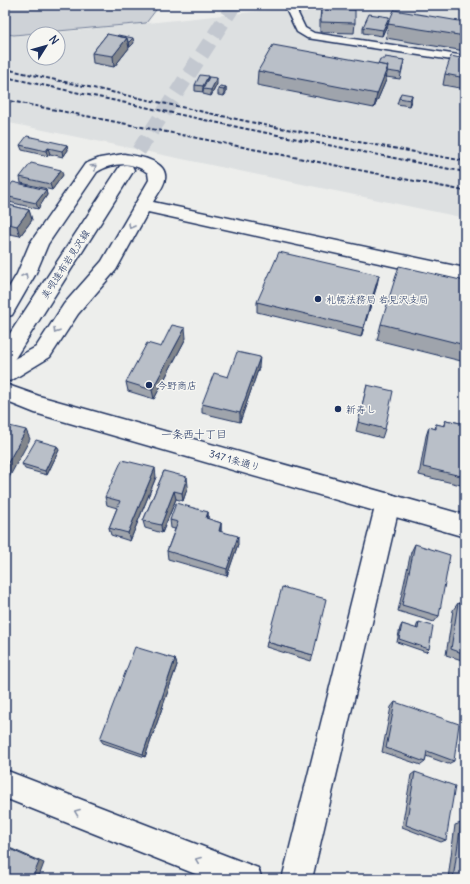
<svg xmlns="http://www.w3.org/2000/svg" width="470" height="884" viewBox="0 0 470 884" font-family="Delius,'Klee One',sans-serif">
<rect width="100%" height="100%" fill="#edeeec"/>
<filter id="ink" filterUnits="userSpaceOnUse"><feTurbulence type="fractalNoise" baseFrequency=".025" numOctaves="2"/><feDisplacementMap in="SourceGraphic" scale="8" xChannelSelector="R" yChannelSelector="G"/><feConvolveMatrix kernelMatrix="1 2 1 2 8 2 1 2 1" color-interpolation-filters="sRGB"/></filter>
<g filter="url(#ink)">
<!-- built -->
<path fill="#dde0e1" d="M318 5H465V218L5 122V36L34 35V58H58V34H44Z"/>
<!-- green -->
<path fill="#ced2d7" stroke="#74809a" d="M5 5H153L159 6 146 23 14 35 5 34Z"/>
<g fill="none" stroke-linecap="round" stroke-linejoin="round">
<!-- secondary-tunnel -->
<path stroke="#c3c8d0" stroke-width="15" stroke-dasharray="15 8" stroke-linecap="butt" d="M126 170 234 5"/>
<defs>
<path id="lane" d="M284 5H294L305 28 314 33 465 56V62L307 38 297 32Z"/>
<g id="street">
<path d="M124 154C137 156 168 160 165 179 164 186 157 195 153 202L465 268V282L148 212 116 270 78 314 50 357 12 380 5 382V364L36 347 64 304 102 261 149 180 148 173C132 161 113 162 97 172L48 244 35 275 12 315 5 317V294L17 274 30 243 85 164 100 158Z"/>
<path d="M388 493 396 496 400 503 312 879H282L376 503 380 496Z"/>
<path d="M5 770 258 868 262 879H208L5 798Z"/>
</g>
<g id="secondary">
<path d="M126 165 132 166 134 170 12 363 5 365V341L120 166Z"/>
<path d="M5 384 39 396 465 515V537L35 413 5 401Z"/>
</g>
</defs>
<!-- lane casing -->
<use href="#lane" stroke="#1b2f5e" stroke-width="3"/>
<!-- street casing -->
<use href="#street" stroke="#1b2f5e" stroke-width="3"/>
<!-- secondary casing -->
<use href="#secondary" stroke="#1b2f5e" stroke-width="3"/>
<!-- lane -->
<use href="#lane" fill="#f6f6f2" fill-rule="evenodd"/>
<!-- street -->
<use href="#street" fill="#f6f6f2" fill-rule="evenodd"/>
<!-- secondary -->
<use href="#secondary" fill="#f6f6f2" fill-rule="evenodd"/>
<!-- rail -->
<g stroke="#1b2f5e" stroke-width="2" stroke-dasharray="4 2" stroke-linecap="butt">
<path d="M5 69 264 125 465 161"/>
<path d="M5 77 242 128 465 172"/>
<path d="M5 100 465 191"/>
</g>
</g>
<!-- wall -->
<g fill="#9fa4ac" stroke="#1b2f5e">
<path d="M321 9 355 23 354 33 320 32V19Z"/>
<path d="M465 22V51L386 38 388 24Z"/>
<path d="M388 23 382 36 363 33V27Z"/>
<path d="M107 34 134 43 130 47H129V48L114 67 93 63 92 53Z"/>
<path d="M385 59 404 60 400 79 386 77V80L374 108 257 85 258 71 378 64Z"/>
<path d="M465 59V89L443 85 445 74Z"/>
<path d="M208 79 217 84 211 96 203 94V92L195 91V85Z"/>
<path d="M226 87V93L224 96 218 95V89Z"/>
<path d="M412 95 411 101 409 106 397 104 399 98Z"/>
<path d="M20 145H67L68 150 63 157 50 154 48 156 22 150Z"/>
<path d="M63 175 52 190 21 183 20 177Z"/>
<path d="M46 190 47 195 38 209 5 201V192Z"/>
<path d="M5 204 29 210 32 220 20 236 5 233Z"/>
<path d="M465 281V362L377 340 381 324Z"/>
<path d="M377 285 361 337 257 312V302Z"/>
<path d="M186 338 154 399 128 391 126 382 161 347Z"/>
<path d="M259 367 240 422 202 413V404L228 377Z"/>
<path d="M367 385 385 429 382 438 356 431Z"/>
<path d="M446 420 465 424V486L419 475 426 436 429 427 435 429 436 424 443 426Z"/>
<path d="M59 450 47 475 25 469 22 464Z"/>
<path d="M164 471 188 486 183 501 176 499 162 533 145 528 143 521Z"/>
<path d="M156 477 130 541 111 535 109 528 117 508 107 505 105 497Z"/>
<path d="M208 512V519L221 523V532L238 544 227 576 168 559 167 551 175 529 171 528 170 520Z"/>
<path d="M415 544 439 616 434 622 398 611 411 552Z"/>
<path d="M458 603 465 605V661L446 655 453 610Z"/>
<path d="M419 622 429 649 426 652 397 642 400 628 402 624 416 629 417 625Z"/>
<path d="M267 642 313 655 311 661 266 647Z"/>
<path d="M175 659 177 665 145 757 103 743 100 739Z"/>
<path d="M395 702 454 761 448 764 426 756 425 762 421 765 382 752 391 707Z"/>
<path d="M415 772 446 840 441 842 402 827 411 775Z"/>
<path d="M461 823 465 879H448L455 825Z"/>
</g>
<!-- shaded-wall -->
<g fill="#82868c" stroke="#1b2f5e">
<path d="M389 17 388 23 382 36 383 30Z"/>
<path d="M127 38 129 48 114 67 113 56Z"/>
<path d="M133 38 134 43 130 47 129 42Z"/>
<path d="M388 66 386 80 374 108 377 94Z"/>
<path d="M208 76V82L203 89V92V86Z"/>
<path d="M217 78V84L211 96V90Z"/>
<path d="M226 87V93L224 96V90Z"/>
<path d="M412 95 411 101 409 106 410 100Z"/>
<path d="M67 145 68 150 63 157 62 151Z"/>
<path d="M48 148 50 154 48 156 46 151Z"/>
<path d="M61 170 63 175 52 190 50 184Z"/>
<path d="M46 190 47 195 38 209 36 203Z"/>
<path d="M29 210 32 220 20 236 17 226Z"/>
<path d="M379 275 377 285 361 337 363 328Z"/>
<path d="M185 328 186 338 154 399 152 390Z"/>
<path d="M260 357 259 367 240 422V413Z"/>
<path d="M26 430 30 439 5 485V468Z"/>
<path d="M57 446 59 450 47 475 45 471Z"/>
<path d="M155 468 156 477 130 541 128 533Z"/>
<path d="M187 477 188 486 183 501 182 493Z"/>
<path d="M174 491 176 499 162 533 161 525Z"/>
<path d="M208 512V519L206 518Z"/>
<path d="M221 523V530L219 538V531Z"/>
<path d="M238 536V544L227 576V569Z"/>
<path d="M175 659 177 665 145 757 143 754Z"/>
<path d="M5 846 44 863 38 879H32L5 847Z"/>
</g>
<!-- building -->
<g fill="#b9bfc8" stroke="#1b2f5e">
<path d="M321 9 355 10V23L321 22Z"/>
<path d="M394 10 465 22V36L388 24Z"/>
<path d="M369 14 389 17 383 30 363 27Z"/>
<path d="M107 34 127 38 113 56 92 53Z"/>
<path d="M118 35 133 38 129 42H128L127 38 117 36Z"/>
<path d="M273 45 388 66 377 94 258 71Z"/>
<path d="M451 56 465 59V78L445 74Z"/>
<path d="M385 57 404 60 401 73 387 71 388 66 378 64 380 59H385Z"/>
<path d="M200 75 208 76 203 86 195 85Z"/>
<path d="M209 77 217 78 211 90 203 89Z"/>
<path d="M220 86 226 87 224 90 218 89Z"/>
<path d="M401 93 412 95 410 100 399 98Z"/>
<path d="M27 136 67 145 62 151 48 148 46 151 20 145Z"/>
<path d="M31 163 61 170 50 184 20 177Z"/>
<path d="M13 182 46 190 36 203 5 196V192Z"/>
<path d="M5 204 29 210 17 226 5 223Z"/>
<path d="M279 252 379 275 363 328 257 302Z"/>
<path d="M399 266 465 281V345L381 324Z"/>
<path d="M172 325 185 328 152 390 126 382 147 343 161 347Z"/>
<path d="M237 352 260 357 240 413 202 404 214 373 228 377Z"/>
<path d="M367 385 393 391 385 429 358 422Z"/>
<path d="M446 420 465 424V477L423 467 429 427 436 429V424L445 426Z"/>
<path d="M5 425 26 430 5 468Z"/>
<path d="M36 440 57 446 45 471 22 464Z"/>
<path d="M122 460 155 468 128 533 109 528 120 501 105 497Z"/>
<path d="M164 471 187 477 182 493 174 491 161 525 143 521Z"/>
<path d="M176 503 208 512 206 518 221 523 219 531 238 536 227 569 167 551 178 522 170 520Z"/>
<path d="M415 544 450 555 439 616 402 605Z"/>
<path d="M282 587 326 599 313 655 267 642Z"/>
<path d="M458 603 465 605V654L451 649Z"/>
<path d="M419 622 433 626 429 649 399 639 402 624 418 629Z"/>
<path d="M135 647 175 659 143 754 100 739Z"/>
<path d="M395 702 459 724 454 761 427 751 425 762 386 748Z"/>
<path d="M415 772 455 786 446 840 406 825Z"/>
<path d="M461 823 465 824V879H453Z"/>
<path d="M5 847 39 862 32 879H5Z"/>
</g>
<!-- one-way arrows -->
<defs><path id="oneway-chevron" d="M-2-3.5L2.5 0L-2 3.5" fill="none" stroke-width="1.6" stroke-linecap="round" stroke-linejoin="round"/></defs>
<g stroke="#8892a8">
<use href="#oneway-chevron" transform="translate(94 167) rotate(-42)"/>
<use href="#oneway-chevron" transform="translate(131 226) rotate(119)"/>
<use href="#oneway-chevron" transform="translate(25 276) rotate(-63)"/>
<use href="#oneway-chevron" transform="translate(56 331) rotate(122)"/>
<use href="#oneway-chevron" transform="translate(77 812) rotate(-159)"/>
<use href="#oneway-chevron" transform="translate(198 860) rotate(-159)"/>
</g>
</g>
<!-- markers -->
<g fill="#1b2f5e" stroke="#f6f6f2" stroke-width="1.5">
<circle cx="318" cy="299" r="4"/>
<circle cx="149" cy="385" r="4"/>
<circle cx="338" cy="409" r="4"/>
</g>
<g text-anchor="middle" stroke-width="3" stroke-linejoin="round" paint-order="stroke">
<!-- street labels -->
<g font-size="10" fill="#1b2f5e" stroke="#f6f6f2">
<text transform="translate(65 264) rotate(-57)" y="4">美唄達布岩見沢線</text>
<text transform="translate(235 460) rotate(16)" y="4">347 1条通り</text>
</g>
<!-- poi labels -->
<g font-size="10" fill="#1b2f5e" stroke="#f6f6f2" text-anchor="start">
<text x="326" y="303">札幌法務局 岩見沢支局</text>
<text x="157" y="389">今野商店</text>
<text x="346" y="413">新寿し</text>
</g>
<!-- neighbourhood labels -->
<g font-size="11" fill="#1b2f5e" stroke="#f6f6f2">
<text x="194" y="438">一条西十丁目</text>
</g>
</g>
<!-- margin -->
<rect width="470" height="884" fill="none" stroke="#f6f6f2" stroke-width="20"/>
<rect x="10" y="10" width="450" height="864" fill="none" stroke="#1b2f5e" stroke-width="1.5" filter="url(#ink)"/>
<!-- north arrow -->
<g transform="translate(46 46) rotate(53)"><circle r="19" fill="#f6f6f2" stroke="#9ea6b7"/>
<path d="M0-3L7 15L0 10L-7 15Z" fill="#1b2f5e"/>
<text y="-6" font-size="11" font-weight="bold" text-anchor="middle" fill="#1b2f5e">N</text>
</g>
</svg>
